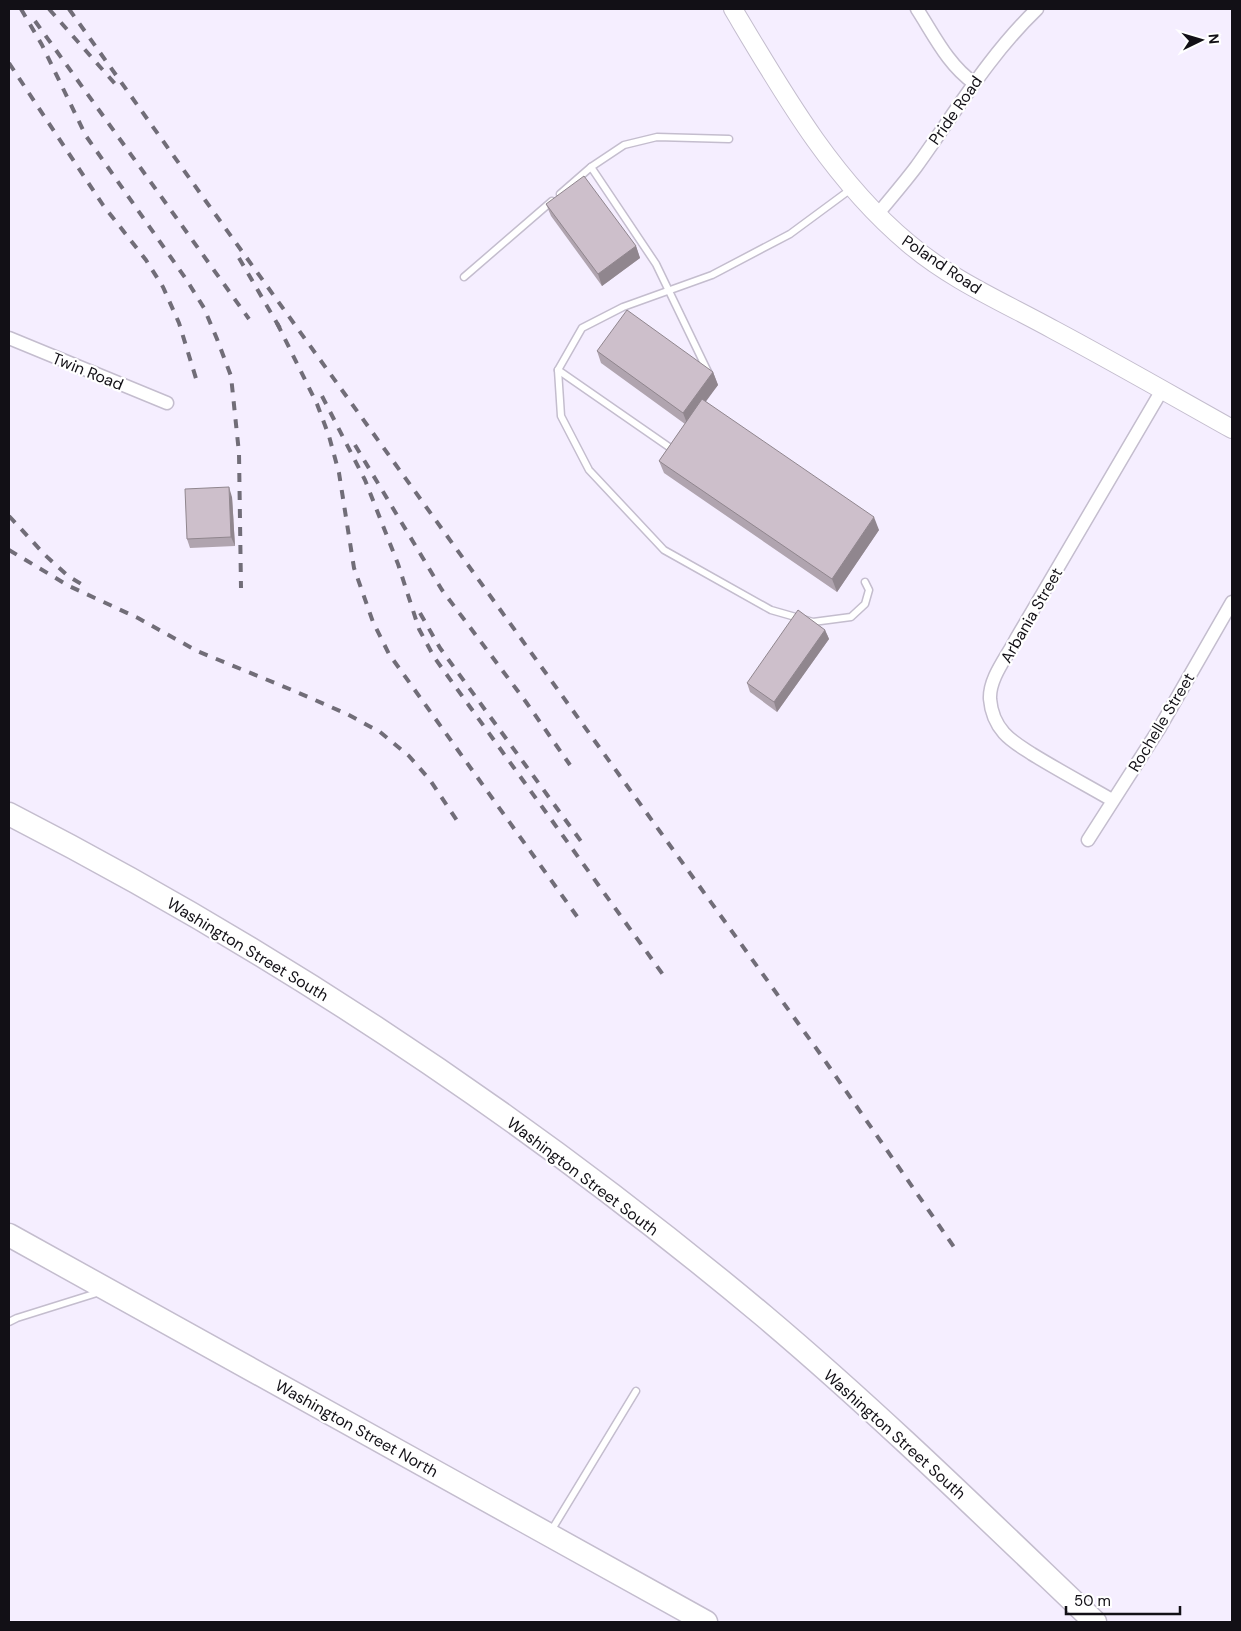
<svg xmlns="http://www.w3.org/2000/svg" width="1241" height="1631" viewBox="0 0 1241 1631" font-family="'DM Sans',sans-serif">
<rect width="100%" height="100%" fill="#f5eeff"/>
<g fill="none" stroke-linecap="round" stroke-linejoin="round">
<defs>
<g id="lane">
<path d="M591 167 624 145 657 137 729 139"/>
<path d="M560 194 591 167 656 264 709 374"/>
<path d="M464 277 552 201"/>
<path d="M558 370 561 416 589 470 664 550 771 610 813 622 851 617 865 604 869 590 865 582"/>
<path d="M669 447 558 370 582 328 623 307 712 275 790 234 851 189"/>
<path d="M9 1322 17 1318 100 1292"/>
<path d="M551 1531 636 1391"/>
</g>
<g id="street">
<path d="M917 9C934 35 948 65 974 83"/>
<path d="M877 215C890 199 904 183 916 167 955 113 989 55 1037 9"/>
<path d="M9 338 167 403"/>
<path d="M1112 800C1086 785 1058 770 1032 754 1023 748 1012 742 1004 733 996 724 991 711 990 699 989 678 1007 657 1016 639L1162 390"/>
<path d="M1088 840 1159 729 1232 602"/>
</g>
<path id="secondary" d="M733 9C783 93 832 179 908 243 951 280 1005 303 1054 330 1114 362 1173 396 1232 429"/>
<g id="highway">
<path d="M9 814C278 952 532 1122 764 1316 879 1413 986 1518 1095 1622"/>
<path d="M9 1235 706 1622"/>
</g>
</defs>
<!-- lane casing -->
<use href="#lane" stroke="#c4bdce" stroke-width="9"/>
<!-- street casing -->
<use href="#street" stroke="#c4bdce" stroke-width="15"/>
<!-- secondary casing -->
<use href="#secondary" stroke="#c4bdce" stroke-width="20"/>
<!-- highway casing -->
<use href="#highway" stroke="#c4bdce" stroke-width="25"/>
<!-- lane -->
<use href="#lane" stroke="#fff" stroke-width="6"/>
<!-- street -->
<use href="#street" stroke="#fff" stroke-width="12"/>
<!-- secondary -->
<use href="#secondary" stroke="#fff" stroke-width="18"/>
<!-- highway -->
<use href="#highway" stroke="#fff" stroke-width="22"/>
<!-- rail -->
<g stroke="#716d78" stroke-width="4" stroke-dasharray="9 9" stroke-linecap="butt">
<path d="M21 9 42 45 86 136 186 279 204 308 217 339 231 376 239 453 241 588"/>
<path d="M49 9 117 86"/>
<path d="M69 9 205 200 821 1055 954 1247"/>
<path d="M35 21 249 319"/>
<path d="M9 63 103 205 146 260 163 287 179 323 198 385"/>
<path d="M239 258 281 330"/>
<path d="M277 323 317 404 329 436 339 473 354 568 373 622 389 654 581 922"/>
<path d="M322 396 365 480 398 564 419 629 434 657 664 976"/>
<path d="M355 445 442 590 526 702 570 765"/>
<path d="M9 516 45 555 68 576 88 588"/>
<path d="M9 550 69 586 138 618 197 651 292 690 347 714 380 732 409 756 430 780 458 822"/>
<path d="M420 613 440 648 583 844"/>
</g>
</g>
<!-- wall -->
<g fill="#b0a4af">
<path d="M546 204 636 246 640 258 602 286 551 216Z"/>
<path d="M597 351 713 372 718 385 705 401 879 530 837 592 664 473 659 461 685 424 601 363Z"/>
<path d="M232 497 235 546 190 548 187 539Z"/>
<path d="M825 630 829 639 777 712 750 692 747 683Z"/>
</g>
<!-- shaded-wall -->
<g fill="#90868e">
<path d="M636 246 640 258 602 286 598 274Z"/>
<path d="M713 372 718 385 688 426 683 413Z"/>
<path d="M229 487 232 497 235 546 231 537Z"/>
<path d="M874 517 879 530 837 592 832 579Z"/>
<path d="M825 630 829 639 777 712 774 702Z"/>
</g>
<!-- building -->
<g fill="#cdbfcb" stroke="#90868e">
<path d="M584 176 636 246 598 274 546 204Z"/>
<path d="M627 310 713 372 683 413 597 351Z"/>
<path d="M702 399 874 517 832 579 659 461Z"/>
<path d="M229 487 231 537 187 539 185 489Z"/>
<path d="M798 610 825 630 774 702 747 683Z"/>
</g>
<g text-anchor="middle" stroke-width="4.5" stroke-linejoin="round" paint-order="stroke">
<!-- street labels -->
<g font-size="16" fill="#121016" stroke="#fff">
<text transform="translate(955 110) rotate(-55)" y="6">Pride Road</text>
<text transform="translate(942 264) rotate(34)" y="6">Poland Road</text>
<text transform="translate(88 371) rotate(22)" y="6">Twin Road</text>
<text transform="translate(1031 615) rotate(-60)" y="6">Arbania Street</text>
<text transform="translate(1161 722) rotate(-59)" y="6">Rochelle Street</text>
<text transform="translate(248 949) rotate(31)" y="6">Washington Street South</text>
<text transform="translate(583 1176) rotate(37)" y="6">Washington Street South</text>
<text transform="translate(357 1428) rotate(29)" y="6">Washington Street North</text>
<text transform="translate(895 1434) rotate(42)" y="6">Washington Street South</text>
</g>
</g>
<!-- border -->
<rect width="1241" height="1631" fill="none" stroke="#121016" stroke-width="20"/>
<!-- north arrow -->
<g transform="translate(1201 40) rotate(85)" stroke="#ffffff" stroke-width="4" paint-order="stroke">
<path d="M0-4L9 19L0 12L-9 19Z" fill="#121016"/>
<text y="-8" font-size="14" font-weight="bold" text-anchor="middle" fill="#121016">N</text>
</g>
<!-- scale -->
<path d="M1066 1606v8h114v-8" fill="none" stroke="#121016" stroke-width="2.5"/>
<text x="1074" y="1606" font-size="15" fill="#121016" stroke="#ffffff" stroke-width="4" paint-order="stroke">50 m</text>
</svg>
